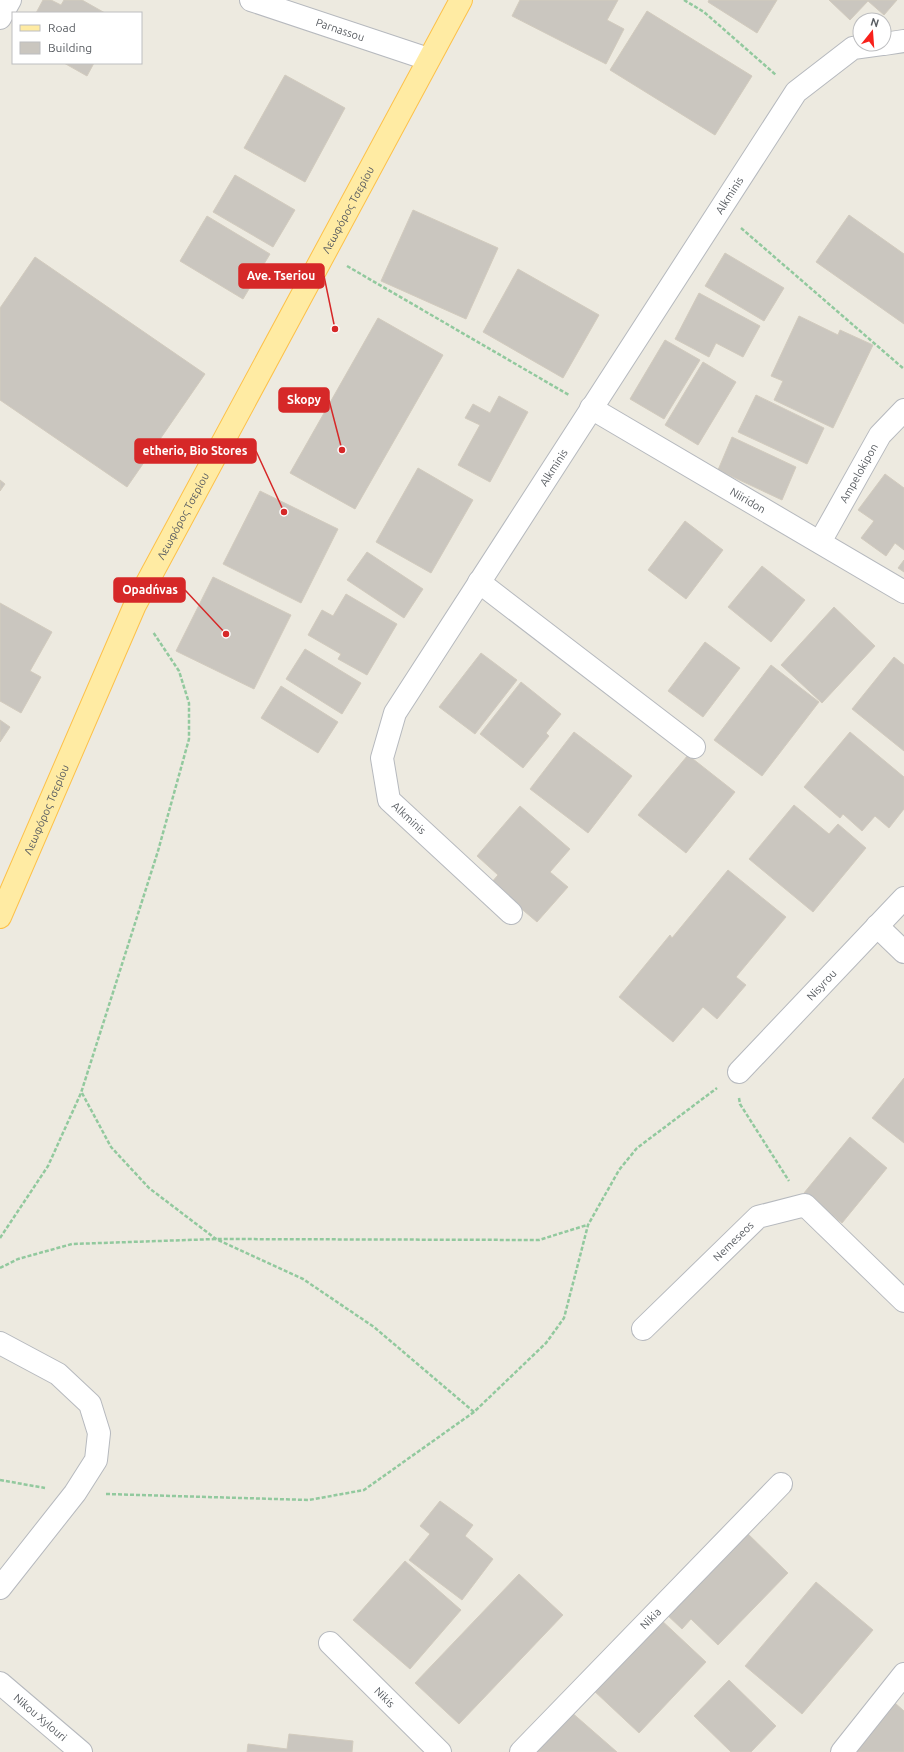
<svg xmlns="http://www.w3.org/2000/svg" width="904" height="1752" viewBox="0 0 904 1752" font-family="Ubuntu,sans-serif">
<rect width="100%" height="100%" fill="#edeae0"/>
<!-- building -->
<g fill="#cac6bf" stroke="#d2cbbe">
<path d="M43 0H51L61 5 64 0H82L105 13H36Z"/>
<path d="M520 0H618L607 20 624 29 606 64 512 16Z"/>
<path d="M709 0H777L757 33 708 2Z"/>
<path d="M829 0H897L884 15 868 1 850 20Z"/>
<path d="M647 11 752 76 715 135 610 70Z"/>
<path d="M64 63H94L87 76Z"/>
<path d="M285 75 345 108 305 182 244 148Z"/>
<path d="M235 175 295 210 273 247 213 212Z"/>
<path d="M413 210 498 248 466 319 381 281Z"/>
<path d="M849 215 904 254V324L816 262Z"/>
<path d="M207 216 270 254 243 299 180 261Z"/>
<path d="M725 253 784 288 764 321 705 286Z"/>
<path d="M35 257 205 374 127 487 0 400V308Z"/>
<path d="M518 269 599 315 563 378 483 332Z"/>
<path d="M699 293 760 326 743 357 716 343 709 357 675 339Z"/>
<path d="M799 316 838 335 840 330 873 345 833 428 774 400 783 381 771 376Z"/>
<path d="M378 318 443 355 355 509 290 473Z"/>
<path d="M665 340 700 360 664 419 630 399Z"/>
<path d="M703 362 736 382 698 445 665 425Z"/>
<path d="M756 395 824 428 807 464 738 432Z"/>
<path d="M499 396 528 412 490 482 458 465 480 425 465 418 473 404 490 413Z"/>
<path d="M732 437 796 467 782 500 718 470Z"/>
<path d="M418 468 473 500 431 573 376 542Z"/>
<path d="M885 474 904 488V550L895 543 886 556 861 538 874 521 858 510Z"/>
<path d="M0 480 5 484 0 491Z"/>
<path d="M260 491 338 529 301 603 223 564Z"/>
<path d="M685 521 723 550 686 599 648 570Z"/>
<path d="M367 552 423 589 404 618 347 580Z"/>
<path d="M904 560V572L898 568Z"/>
<path d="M762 566 805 600 771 642 728 607Z"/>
<path d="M213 577 291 615 254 689 176 651Z"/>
<path d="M346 594 397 624 367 675 338 659 341 654 308 635 322 610 333 616Z"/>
<path d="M0 603 52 632 30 671 41 677 21 713 0 701Z"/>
<path d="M834 607 875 646 822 703 781 665Z"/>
<path d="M705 642 740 668 703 717 668 691Z"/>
<path d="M305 649 361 683 342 714 286 679Z"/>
<path d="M481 653 517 680 475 734 439 707Z"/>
<path d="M894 657 904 665V751L852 709Z"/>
<path d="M771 665 819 702 762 776 714 740Z"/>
<path d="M521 682 561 714 546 733 549 736 523 768 480 734Z"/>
<path d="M281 686 338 722 318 753 261 718Z"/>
<path d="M0 720 10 727 0 742Z"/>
<path d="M574 732 632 776 588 833 530 789Z"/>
<path d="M850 732 904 777V809L889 828 875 816 862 831 843 814 840 818 804 787Z"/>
<path d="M688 755 735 792 686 853 638 815Z"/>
<path d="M794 805 829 834 838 824 866 848 813 912 749 859Z"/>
<path d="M520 806 570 849 550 872 568 887 537 922 491 883 498 875 477 856Z"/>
<path d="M728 870 786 917 736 977 746 985 717 1019 703 1007 673 1042 619 997 670 935 672 938Z"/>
<path d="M904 1078V1143L872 1118Z"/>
<path d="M850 1137 887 1168 842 1223 804 1193Z"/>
<path d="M440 1501 473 1525 465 1536 493 1559 462 1600 409 1560 430 1534 420 1526Z"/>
<path d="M744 1530 788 1573 718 1645 691 1619 682 1629 665 1613Z"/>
<path d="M405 1561 461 1610 410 1669 353 1620Z"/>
<path d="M519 1574 563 1615 459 1724 415 1683Z"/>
<path d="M816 1582 873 1630 802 1714 745 1666Z"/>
<path d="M659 1618 706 1662 639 1733 592 1689Z"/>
<path d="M729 1680 776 1726 751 1752H731L694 1716Z"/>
<path d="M895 1703 904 1711V1752H850Z"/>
<path d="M570 1711 617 1752H531Z"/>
<path d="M289 1734 353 1741 352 1752H247L248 1744 287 1749Z"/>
</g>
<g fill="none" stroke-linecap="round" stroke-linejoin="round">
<defs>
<g id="minor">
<path id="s1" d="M251 0 428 59"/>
<path d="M0 18 10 0"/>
<path d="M884 44 904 41"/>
<path id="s2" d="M591 408 904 592"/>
<path id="s3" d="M820 542 880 435 904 410"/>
<path d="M479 582 694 747"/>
<path id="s4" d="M511 913 389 800 382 758 395 713 796 92 853 48 882 44"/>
<path d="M877 926 904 952"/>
<path id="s5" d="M739 1072 904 898"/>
<path id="s6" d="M643 1329 758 1217 805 1205 904 1301"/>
<path d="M0 1343 58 1374 90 1404 99 1433 96 1460 75 1493 0 1588"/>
<path id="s7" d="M330 1643 440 1752"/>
<path id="s8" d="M0 1683 81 1752"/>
<path id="s9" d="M521 1752 781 1484"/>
<path d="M842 1752 904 1674"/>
</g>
<g id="major">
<path id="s10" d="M0 917 135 605 461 0"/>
</g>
</defs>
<!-- minor casing -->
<use href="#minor" stroke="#b6b9be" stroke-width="24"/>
<!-- major casing -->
<use href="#major" stroke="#fdc149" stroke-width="24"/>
<!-- path -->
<g stroke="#92c99e" stroke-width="2.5" stroke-dasharray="4 2" stroke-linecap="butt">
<path d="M684 0 704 12 776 75"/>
<path d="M741 228 904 369"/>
<path d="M347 266 569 395"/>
<path d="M82 1093 111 1147 149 1188 216 1239 303 1279 374 1327 474 1412"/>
<path d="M739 1098 740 1104 789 1181"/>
<path d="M0 1238 48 1166 81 1093 158 851 189 739V703L179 671 153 632"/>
<path d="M0 1268 18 1259 72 1244 216 1239 539 1240 587 1225"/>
<path d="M0 1480 45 1488"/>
<path d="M106 1494 309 1500 364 1490 474 1412 546 1343 564 1318 588 1225 619 1170 637 1148 717 1088"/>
</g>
<!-- minor -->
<use href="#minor" stroke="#fff" stroke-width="22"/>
<!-- major -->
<use href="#major" stroke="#ffeba3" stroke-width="22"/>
</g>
<g text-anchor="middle" stroke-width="3.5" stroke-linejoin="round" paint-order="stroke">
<!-- street labels -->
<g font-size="11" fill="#595d62" stroke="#fff">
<text dy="4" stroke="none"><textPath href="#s1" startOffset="94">Parnassou</textPath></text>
<text dy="4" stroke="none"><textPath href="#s4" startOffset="872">Alkminis</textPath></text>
<text dy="4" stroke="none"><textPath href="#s10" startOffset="789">Λεωφόρος Τσερίου</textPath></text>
<text dy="4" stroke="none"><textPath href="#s4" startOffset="548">Alkminis</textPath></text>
<text dy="4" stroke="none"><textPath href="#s3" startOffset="79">Ampelokipon</textPath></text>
<text dy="4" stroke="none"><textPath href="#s2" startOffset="182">Niiridon</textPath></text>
<text dy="4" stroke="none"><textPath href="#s10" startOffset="441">Λεωφόρος Τσερίου</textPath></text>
<text dy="4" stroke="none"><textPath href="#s10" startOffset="117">Λεωφόρος Τσερίου</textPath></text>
<text transform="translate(409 818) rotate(43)" y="4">Alkminis</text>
<text dy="4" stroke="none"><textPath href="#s5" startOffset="120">Nisyrou</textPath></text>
<text dy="4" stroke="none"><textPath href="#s6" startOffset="126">Nemeseos</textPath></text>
<text dy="4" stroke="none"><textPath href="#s9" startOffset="186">Nikia</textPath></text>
<text dy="4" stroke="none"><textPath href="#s7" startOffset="77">Nikis</textPath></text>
<text dy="4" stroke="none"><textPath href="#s8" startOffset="53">Nikou Xylouri</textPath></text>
</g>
</g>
<!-- callouts -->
<path fill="none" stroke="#d62828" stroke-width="1.5" d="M335 329L324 276M342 450L329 400M284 512L256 451M226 634L185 590"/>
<g fill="#d62828" stroke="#fff" stroke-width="1.5">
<circle cx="335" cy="329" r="4"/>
<circle cx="342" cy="450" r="4"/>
<circle cx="284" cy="512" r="4"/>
<circle cx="226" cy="634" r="4"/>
</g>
<g fill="#d62828" stroke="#d62828" stroke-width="1.5">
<rect x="239" y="264" width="85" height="24" rx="4"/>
<rect x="279" y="388" width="50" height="24" rx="4"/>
<rect x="135" y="439" width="121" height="24" rx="4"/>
<rect x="114" y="578" width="71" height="24" rx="4"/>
</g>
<g font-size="12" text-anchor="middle" font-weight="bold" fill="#fff">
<text x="281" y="280">Ave. Tseriou</text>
<text x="304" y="404">Skopy</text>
<text x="195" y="455">etherio, Bio Stores</text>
<text x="150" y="594">Opadńvas</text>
</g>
<!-- legend -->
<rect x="12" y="12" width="130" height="52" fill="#ffffff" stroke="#bdbec0"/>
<rect x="20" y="25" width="20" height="6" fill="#ffeba3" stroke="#bdbec0"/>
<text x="48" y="32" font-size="12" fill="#595d62">Road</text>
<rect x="20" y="42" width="20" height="12" fill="#cac6bf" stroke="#bdbec0"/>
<text x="48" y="52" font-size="12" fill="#595d62">Building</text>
<!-- north arrow -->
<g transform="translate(872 32) rotate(17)"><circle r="19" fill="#ffffff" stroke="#bdbec0"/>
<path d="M0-3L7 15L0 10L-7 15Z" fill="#f8211b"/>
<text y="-6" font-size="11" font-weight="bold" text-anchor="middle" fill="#595d62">N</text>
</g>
</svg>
